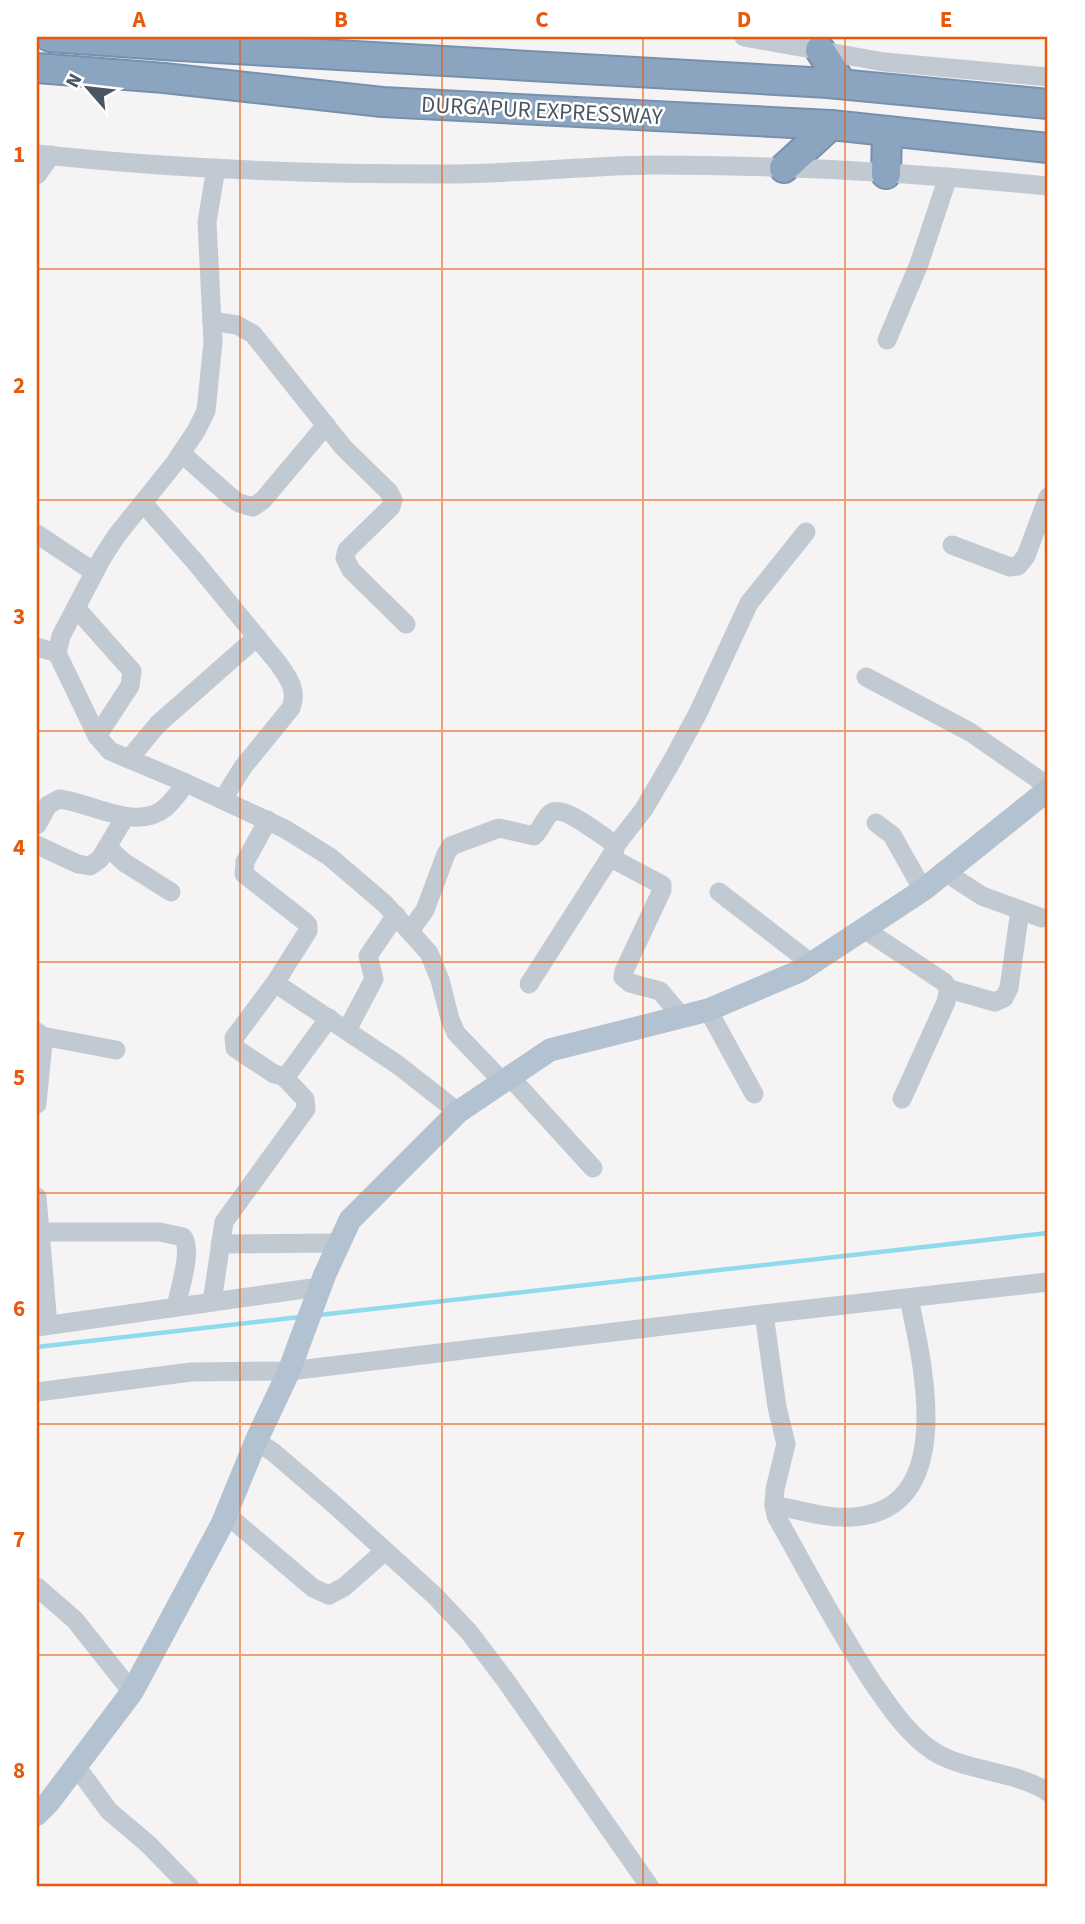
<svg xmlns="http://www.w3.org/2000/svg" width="1085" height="1924" viewBox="0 0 1085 1924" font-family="'Source Sans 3',sans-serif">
<rect width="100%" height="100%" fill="#f5f3f3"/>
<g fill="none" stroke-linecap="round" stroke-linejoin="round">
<!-- stream -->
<g stroke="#90daee" stroke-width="4.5">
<path d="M319 1315 1048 1233"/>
<path d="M37 1347 300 1317"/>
</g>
<defs>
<g id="highway">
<path d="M50 37 163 45 828 83 1048 104"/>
<path d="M820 50 842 84"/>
<path d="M37 68 164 78 382 102 831 125 1048 148"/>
<path d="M784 168 831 125"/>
<path d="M886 174 887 131"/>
</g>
</defs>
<!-- highway casing -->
<use href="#highway" stroke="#7690ad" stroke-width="32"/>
<!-- minor -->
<g stroke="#c1cad2" stroke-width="19">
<path d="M744 37 884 62 1048 77"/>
<path d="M37 154C172 169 309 174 444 174 513 174 582 166 651 165 783 165 917 173 1048 186"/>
<path d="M216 168 207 222 213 342 206 411 196 431 174 464 117 535 102 558 61 636 57 653 97 736 110 751 186 783 285 829 330 857 385 904 429 953 440 980 450 1019 456 1033 503 1082"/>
<path d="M37 175 51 155"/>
<path d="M212 321 237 325 253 334 343 447 389 492 393 500 391 507 347 550 345 558 351 570 406 624"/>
<path d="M887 340 919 264 948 177"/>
<path d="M181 453 232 498 239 503 253 507 263 500 326 425"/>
<path d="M143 503 196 563 278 663C288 677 298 690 291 708L243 767 223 799"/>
<path d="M37 534 94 572"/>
<path d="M952 545 1010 567 1018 566 1026 556 1048 497"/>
<path d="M76 608 132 671 130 686 97 736"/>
<path d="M37 647 57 653"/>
<path d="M866 677 970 732 1048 786"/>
<path d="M129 759 158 724 257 637"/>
<path d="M268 820 245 862 244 874 304 921 308 925V931L275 983 234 1038 235 1048 274 1074 283 1076 288 1074 329 1018"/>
<path d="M876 823 892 835 923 890"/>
<path d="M37 825 48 805 59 799C90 802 136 832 165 808 173 801 180 791 186 783"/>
<path d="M37 845 78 864 90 866 100 859 125 817"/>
<path d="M107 847 125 863 171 892"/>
<path d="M945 872 982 896 1042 918"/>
<path d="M719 892 812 964"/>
<path d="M864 929 944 982 949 989 946 1002 902 1099"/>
<path d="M410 931 425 910 446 854 451 846 499 828 534 836C541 830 544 818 551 813 564 804 603 837 616 845"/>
<path d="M275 983 398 1065 458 1112"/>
<path d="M529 984 614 851"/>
<path d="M949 989 995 1002 1004 998 1009 988 1020 910"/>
<path d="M708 1010 754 1094"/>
<path d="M682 1017 660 991 630 983 623 977 624 971 662 890V885L617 861 613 856 616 845 644 809 672 761 698 713 749 603 806 532"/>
<path d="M347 1030 374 979 368 956 396 915"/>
<path d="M37 1032 42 1036 43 1042 37 1104"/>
<path d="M42 1036 116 1050"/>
<path d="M510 1077 593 1168"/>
<path d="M37 1197 48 1325"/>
<path d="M40 1232H160L183 1237C193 1251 179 1290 176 1307"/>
<path d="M220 1244 339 1243"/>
<path d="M212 1302 224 1222 306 1109 305 1099 283 1076"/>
<path d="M764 1314 777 1407 786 1444 775 1489 774 1505 776 1516C808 1572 837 1629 873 1683 889 1706 908 1735 933 1751 965 1772 1014 1770 1048 1792"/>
<path d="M37 1327 319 1287"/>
<path d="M37 1392 191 1372 289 1371 764 1314 1048 1282"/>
<path d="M256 1441 273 1452 337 1507 434 1595 469 1632 506 1681 650 1887"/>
<path d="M774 1505C799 1510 827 1519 853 1517 958 1510 923 1364 909 1299"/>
<path d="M226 1514 313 1588 329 1595 344 1587 385 1551"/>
<path d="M37 1587 75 1620 132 1692"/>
<path d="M76 1766 109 1811 148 1844 190 1887"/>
</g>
<!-- major -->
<path stroke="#b3c2d1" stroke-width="23" d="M37 1814 49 1802 132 1692 222 1524 256 1441 289 1371 325 1274 350 1220 458 1112 550 1050 708 1010 800 971 923 890 1048 790"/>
<!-- highway -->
<use href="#highway" stroke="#8ba5c1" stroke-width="28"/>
</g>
<!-- grid -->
<path fill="none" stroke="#e8590c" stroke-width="2" stroke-opacity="0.55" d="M240 37V1887M442 37V1887M643 37V1887M845 37V1887M37 269H1048M37 500H1048M37 731H1048M37 962H1048M37 1193H1048M37 1424H1048M37 1655H1048"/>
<g text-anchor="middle" stroke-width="5" stroke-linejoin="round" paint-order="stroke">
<!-- street labels -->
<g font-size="23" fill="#4a5661" stroke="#fff">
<text transform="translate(542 110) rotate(3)" y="8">DURGAPUR EXPRESSWAY</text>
</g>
</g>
<!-- border -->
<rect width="1085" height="1924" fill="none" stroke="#ffffff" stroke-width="77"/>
<!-- north arrow -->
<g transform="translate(88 88) rotate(298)" stroke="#ffffff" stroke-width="5" paint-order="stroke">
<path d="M0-5L12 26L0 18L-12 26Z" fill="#4a5661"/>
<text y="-10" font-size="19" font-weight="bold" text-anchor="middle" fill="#4a5661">N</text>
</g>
<rect x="38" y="38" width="1008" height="1847" fill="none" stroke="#e8590c" stroke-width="2.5"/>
<g font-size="23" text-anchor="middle" font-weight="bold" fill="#e8590c">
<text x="139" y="27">A</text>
<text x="341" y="27">B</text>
<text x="542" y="27">C</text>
<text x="744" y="27">D</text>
<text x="946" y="27">E</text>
<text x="19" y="162">1</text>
<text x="19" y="393">2</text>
<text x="19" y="624">3</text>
<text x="19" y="855">4</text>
<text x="19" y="1085">5</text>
<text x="19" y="1316">6</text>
<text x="19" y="1547">7</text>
<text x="19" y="1778">8</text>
</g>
</svg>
